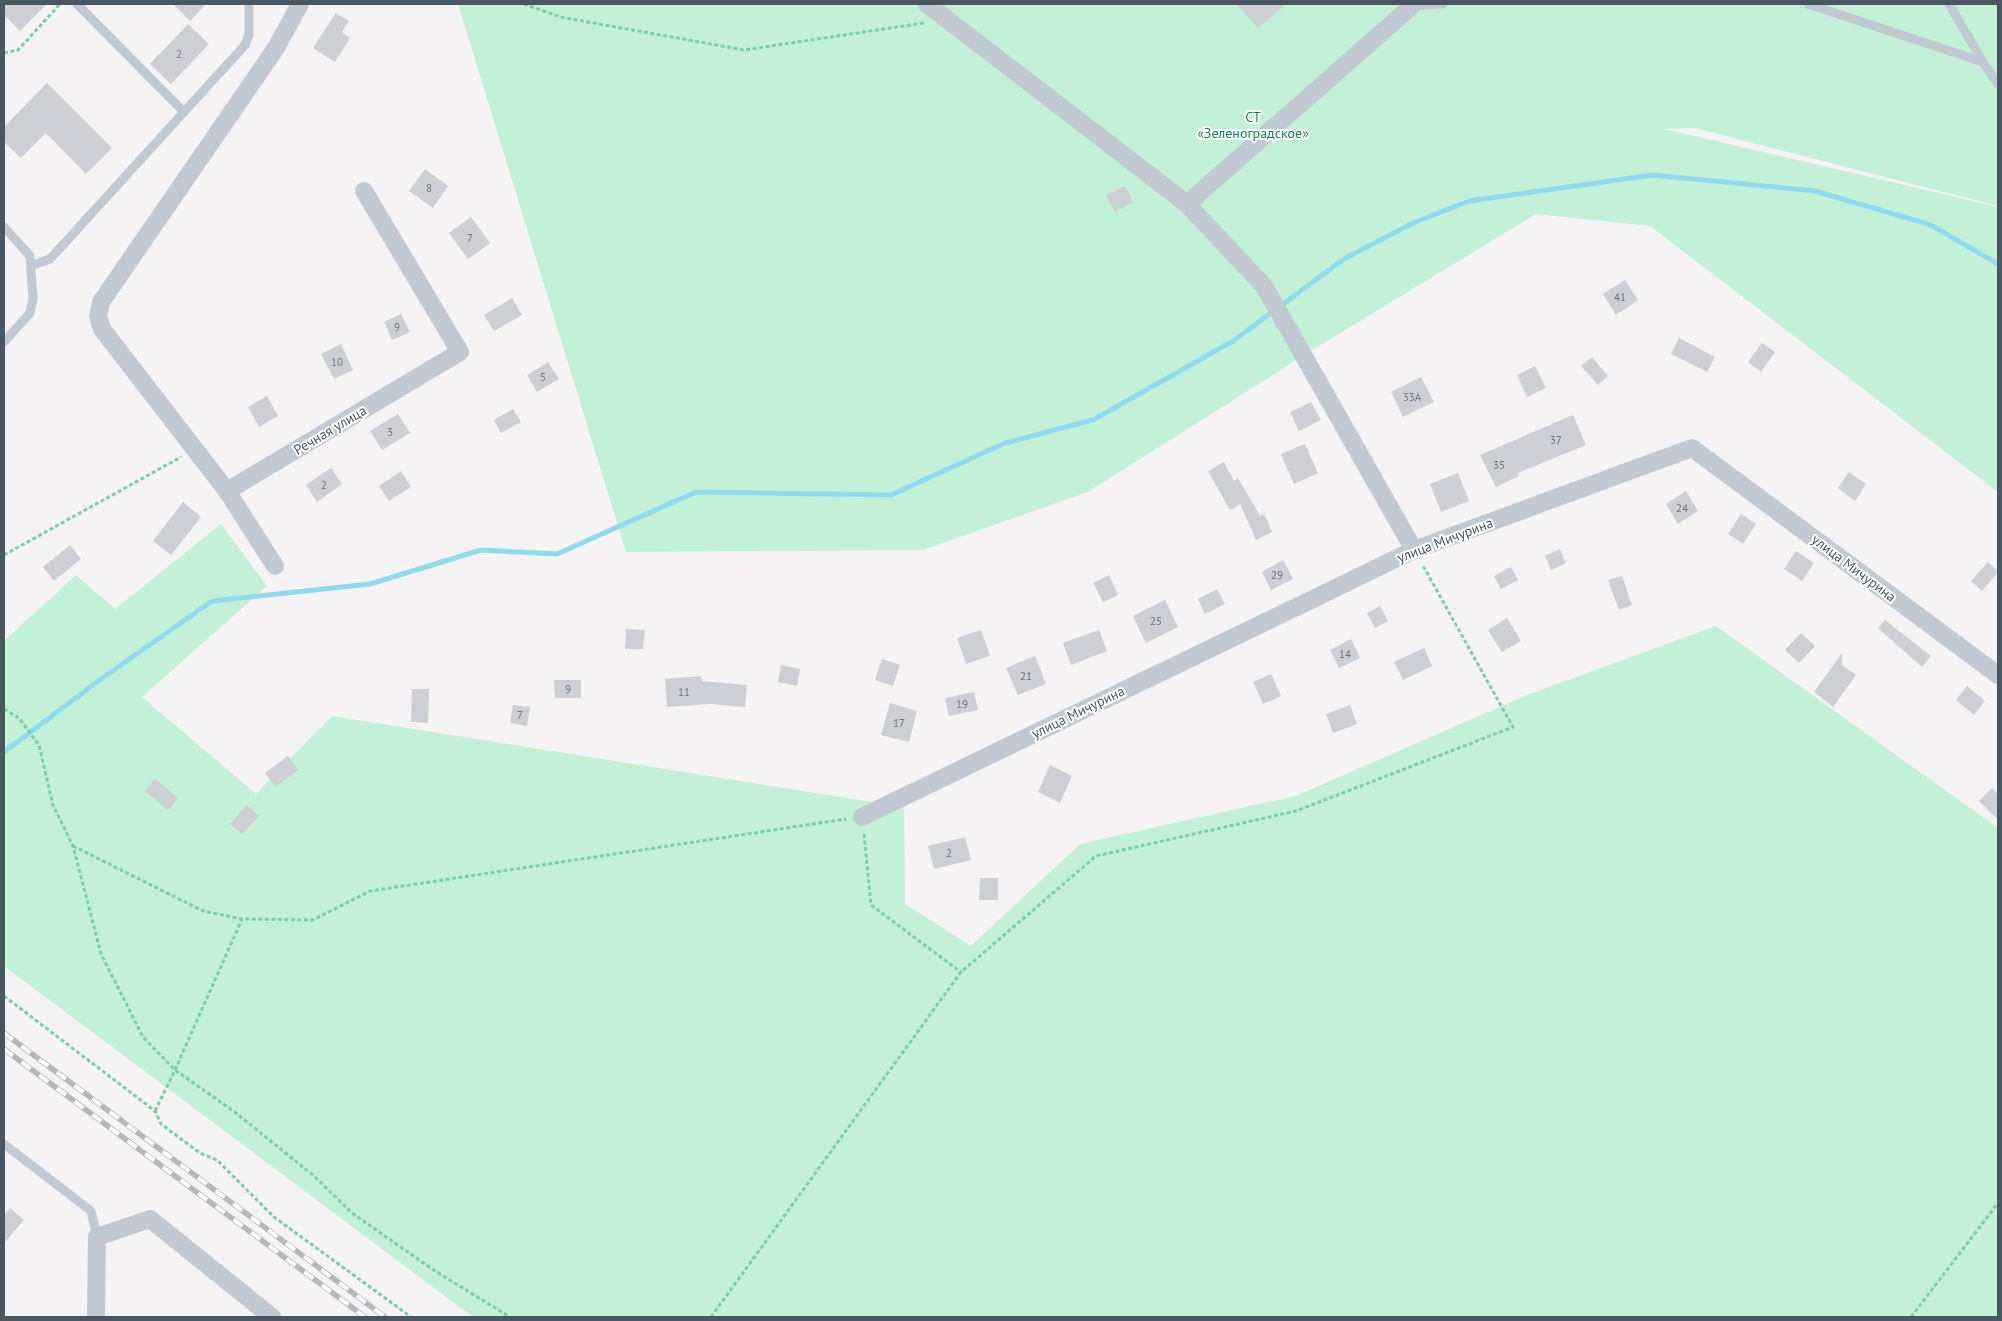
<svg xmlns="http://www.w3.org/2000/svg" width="2002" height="1321" viewBox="0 0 2002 1321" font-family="'PT Sans',sans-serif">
<rect width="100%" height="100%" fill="#f5f3f3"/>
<!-- green -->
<g fill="#c3f1d5">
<path d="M458 4H1998V206L1694 128 1664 129 1998 207V492L1650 226 1536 214 1314 349 1088 492 923 550 626 552Z"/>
<path d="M221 524 267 586 142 697 256 794 332 716 904 807 905 904 971 946 1080 844 1296 796 1527 695 1716 626 1998 828V1317H473L4 966V641L76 575 115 609Z"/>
</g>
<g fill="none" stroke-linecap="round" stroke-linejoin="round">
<!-- stream -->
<path stroke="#90daee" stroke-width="5" d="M4 752 101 679 212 601 370 584 481 550 557 554 696 492 891 495 1005 443 1093 420 1233 341 1344 259 1413 223 1469 201 1653 175 1815 191 1931 225 1998 264"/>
</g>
<!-- building -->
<g fill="#cdcfd5">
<path d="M4 4H47L20 31 4 15Z"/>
<path d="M173 4H206L190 21Z"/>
<path d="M1236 4H1286L1258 28Z"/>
<path d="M336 13 349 21 342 32 350 38 335 62 313 48Z"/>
<path d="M188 24 209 44 171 84 150 64Z"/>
<path d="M47 83 112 148 86 174 46 133 21 158 4 142V127Z"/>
<path d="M425 169 448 186 433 208 409 191Z"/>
<path d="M1125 186 1133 202 1115 212 1106 195Z"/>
<path d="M471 217 490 243 468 259 449 233Z"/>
<path d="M1625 280 1638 300 1616 315 1603 294Z"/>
<path d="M512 298 522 315 494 331 484 315Z"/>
<path d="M401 314 410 332 392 340 384 322Z"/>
<path d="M1679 338 1715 357 1707 372 1671 354Z"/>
<path d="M1762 343 1775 352 1761 372 1748 362Z"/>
<path d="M341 344 353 370 334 379 321 354Z"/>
<path d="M1592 357 1608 376 1598 385 1581 366Z"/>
<path d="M548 362 559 379 537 392 527 375Z"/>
<path d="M1535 366 1546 388 1527 397 1517 375Z"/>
<path d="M1421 377 1434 402 1403 417 1391 392Z"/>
<path d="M267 396 278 416 259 427 248 407Z"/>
<path d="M1311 402 1321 420 1299 431 1290 412Z"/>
<path d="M513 409 521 422 501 433 494 420Z"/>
<path d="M398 414 410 433 382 450 370 431Z"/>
<path d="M1573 415 1586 445 1518 473 1519 476 1496 487 1480 455Z"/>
<path d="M1305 444 1318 473 1294 484 1281 454Z"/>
<path d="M1224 462 1234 481 1238 478 1260 516 1264 514 1272 532 1256 540 1240 504 1230 510 1208 471Z"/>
<path d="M331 468 342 484 317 502 306 485Z"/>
<path d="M401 471 411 487 389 501 379 486Z"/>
<path d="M1849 472 1866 484 1855 501 1838 488Z"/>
<path d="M1458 473 1469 501 1441 512 1430 484Z"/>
<path d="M1686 491 1698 511 1678 524 1666 504Z"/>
<path d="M183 502 201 517 171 555 153 541Z"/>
<path d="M1741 514 1756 524 1743 544 1728 534Z"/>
<path d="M70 545 81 559 54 581 43 567Z"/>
<path d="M1560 549 1566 563 1551 570 1545 556Z"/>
<path d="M1796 551 1814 563 1802 581 1784 569Z"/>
<path d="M1283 560 1293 579 1271 590 1262 572Z"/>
<path d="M1988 562 1998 572 1982 591 1971 581Z"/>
<path d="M1511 567 1518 580 1501 589 1494 576Z"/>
<path d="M1109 575 1118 595 1103 602 1093 583Z"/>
<path d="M1622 576 1632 605 1619 610 1608 580Z"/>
<path d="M1217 589 1225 604 1205 614 1198 599Z"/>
<path d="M1165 600 1178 627 1146 643 1133 616Z"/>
<path d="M1380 606 1388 621 1375 628 1367 613Z"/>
<path d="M1507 618 1521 641 1502 652 1488 630Z"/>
<path d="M1885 620 1931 656 1922 667 1878 628Z"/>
<path d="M626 629 645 630 643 649H625Z"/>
<path d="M981 630 990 656 966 664 957 638Z"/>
<path d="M1099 630 1107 651 1071 665 1063 643Z"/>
<path d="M1801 633 1815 646 1799 663 1785 650Z"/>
<path d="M1351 639 1360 658 1339 668 1330 650Z"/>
<path d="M1424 648 1432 666 1403 680 1394 662Z"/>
<path d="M1842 653V665L1856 675 1833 707 1814 692Z"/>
<path d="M1035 656 1046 684 1018 695 1006 668Z"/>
<path d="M882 659 900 665 893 686 875 680Z"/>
<path d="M781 665 800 669 797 686 778 682Z"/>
<path d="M1271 674 1281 696 1263 704 1253 682Z"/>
<path d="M701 676 702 681 747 685 745 707 710 704 667 707 665 679Z"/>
<path d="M554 680H581V698H555Z"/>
<path d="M1967 686 1985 701 1974 715 1956 700Z"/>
<path d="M412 689H429L428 723 411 722Z"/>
<path d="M974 692 978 710 949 716 945 698Z"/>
<path d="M890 703 917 711 909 742 881 735Z"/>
<path d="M513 705 530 707 527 726 510 723Z"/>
<path d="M1350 705 1357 724 1333 733 1326 714Z"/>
<path d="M288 756 298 770 276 787 265 773Z"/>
<path d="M1050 765 1072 776 1060 803 1038 792Z"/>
<path d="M155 779 178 798 168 810 145 791Z"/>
<path d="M1992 788 1998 794V820L1979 801Z"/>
<path d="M247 805 259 816 242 834 230 824Z"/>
<path d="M965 837 971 860 934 869 928 846Z"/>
<path d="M980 878H998V900H979Z"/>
<path d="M10 1208 24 1220 4 1243V1215Z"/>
</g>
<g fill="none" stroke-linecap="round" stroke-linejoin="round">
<!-- path -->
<g stroke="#7ad0a6" stroke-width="3" stroke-dasharray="4 2.5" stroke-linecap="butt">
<path d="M524 4 560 17 744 50 924 23"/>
<path d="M4 53 18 50 60 4"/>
<path d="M4 555 181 457"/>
<path d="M4 709 19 718 39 745 53 805 73 846 101 954 143 1037 175 1070 236 1113 314 1176 352 1213 435 1271 510 1317"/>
<path d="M864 834 871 905 961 972"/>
<path d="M73 846 203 911 242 919 313 920 370 891 846 819"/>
<path d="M4 996 155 1111 161 1124 200 1153 217 1160 274 1217 411 1317"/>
<path d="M155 1111 175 1070 242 919"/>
<path d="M711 1317 961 972 1096 856 1296 811 1513 727 1422 564"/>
<path d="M1911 1317 1998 1203"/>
</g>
<!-- service -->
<g stroke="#c1cad2" stroke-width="9">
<path d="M77 4 184 112"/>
<path d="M1808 4 1983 62 1998 84"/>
<path d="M1949 4 1983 62"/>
<path d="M1412 6 1443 4"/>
<path d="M4 227 30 256 33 299 30 313 4 342"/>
<path d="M33 265 50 259 245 45 249 35V4"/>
<path d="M4 1144 91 1211 97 1237"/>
</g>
<!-- minor -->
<g stroke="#c1cad2" stroke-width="18">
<path d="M300 4 276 48 101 302 98 316 102 329 227 491 460 352 364 191"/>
<path d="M927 4 1187 204 1264 286 1414 550"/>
<path d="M1187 204 1414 4"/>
<path d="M227 491 275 566"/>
<path d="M862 817 1414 550 1692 448 1998 675"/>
<path d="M96 1317 97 1237 150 1219 272 1317"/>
</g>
<defs>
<g id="rail">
<path d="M4 1033 385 1317"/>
<path d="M4 1049 365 1317"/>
</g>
</defs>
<!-- rail casing -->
<use href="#rail" stroke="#b5b8bd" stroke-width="5.5"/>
<!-- rail -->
<use href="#rail" stroke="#fff" stroke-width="4" stroke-dasharray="11" stroke-linecap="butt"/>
</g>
<g text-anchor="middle" stroke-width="4" stroke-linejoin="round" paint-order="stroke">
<!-- number labels -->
<g font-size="11" fill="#6b747e">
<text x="179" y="58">2</text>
<text x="429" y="192">8</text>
<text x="470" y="242">7</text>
<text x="1620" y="301">41</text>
<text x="397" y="331">9</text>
<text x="337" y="366">10</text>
<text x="543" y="381">5</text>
<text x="1412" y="401">33А</text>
<text x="390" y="436">3</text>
<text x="1556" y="444">37</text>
<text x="1499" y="469">35</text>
<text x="324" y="489">2</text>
<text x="1682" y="512">24</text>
<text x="1277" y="579">29</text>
<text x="1156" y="625">25</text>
<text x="1345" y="658">14</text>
<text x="1026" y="680">21</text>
<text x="568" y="693">9</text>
<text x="684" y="696">11</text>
<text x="962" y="708">19</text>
<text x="520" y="719">7</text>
<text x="899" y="727">17</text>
<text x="949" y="857">2</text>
</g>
<!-- park labels -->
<g font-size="14" fill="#17864f" stroke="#fff">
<text x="1253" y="122">СТ<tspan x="1253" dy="16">«Зеленоградское»</tspan></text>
</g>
<!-- street labels -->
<g font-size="14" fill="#4a5661" stroke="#fff">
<text transform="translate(330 430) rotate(-31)" y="5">Речная улица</text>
<text transform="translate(1445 540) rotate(-21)" y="5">улица Мичурина</text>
<text transform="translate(1854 568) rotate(37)" y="5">улица Мичурина</text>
<text transform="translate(1078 712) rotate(-26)" y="5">улица Мичурина</text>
</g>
</g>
<!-- border -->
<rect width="2002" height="1321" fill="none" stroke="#4a5661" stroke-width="10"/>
</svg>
